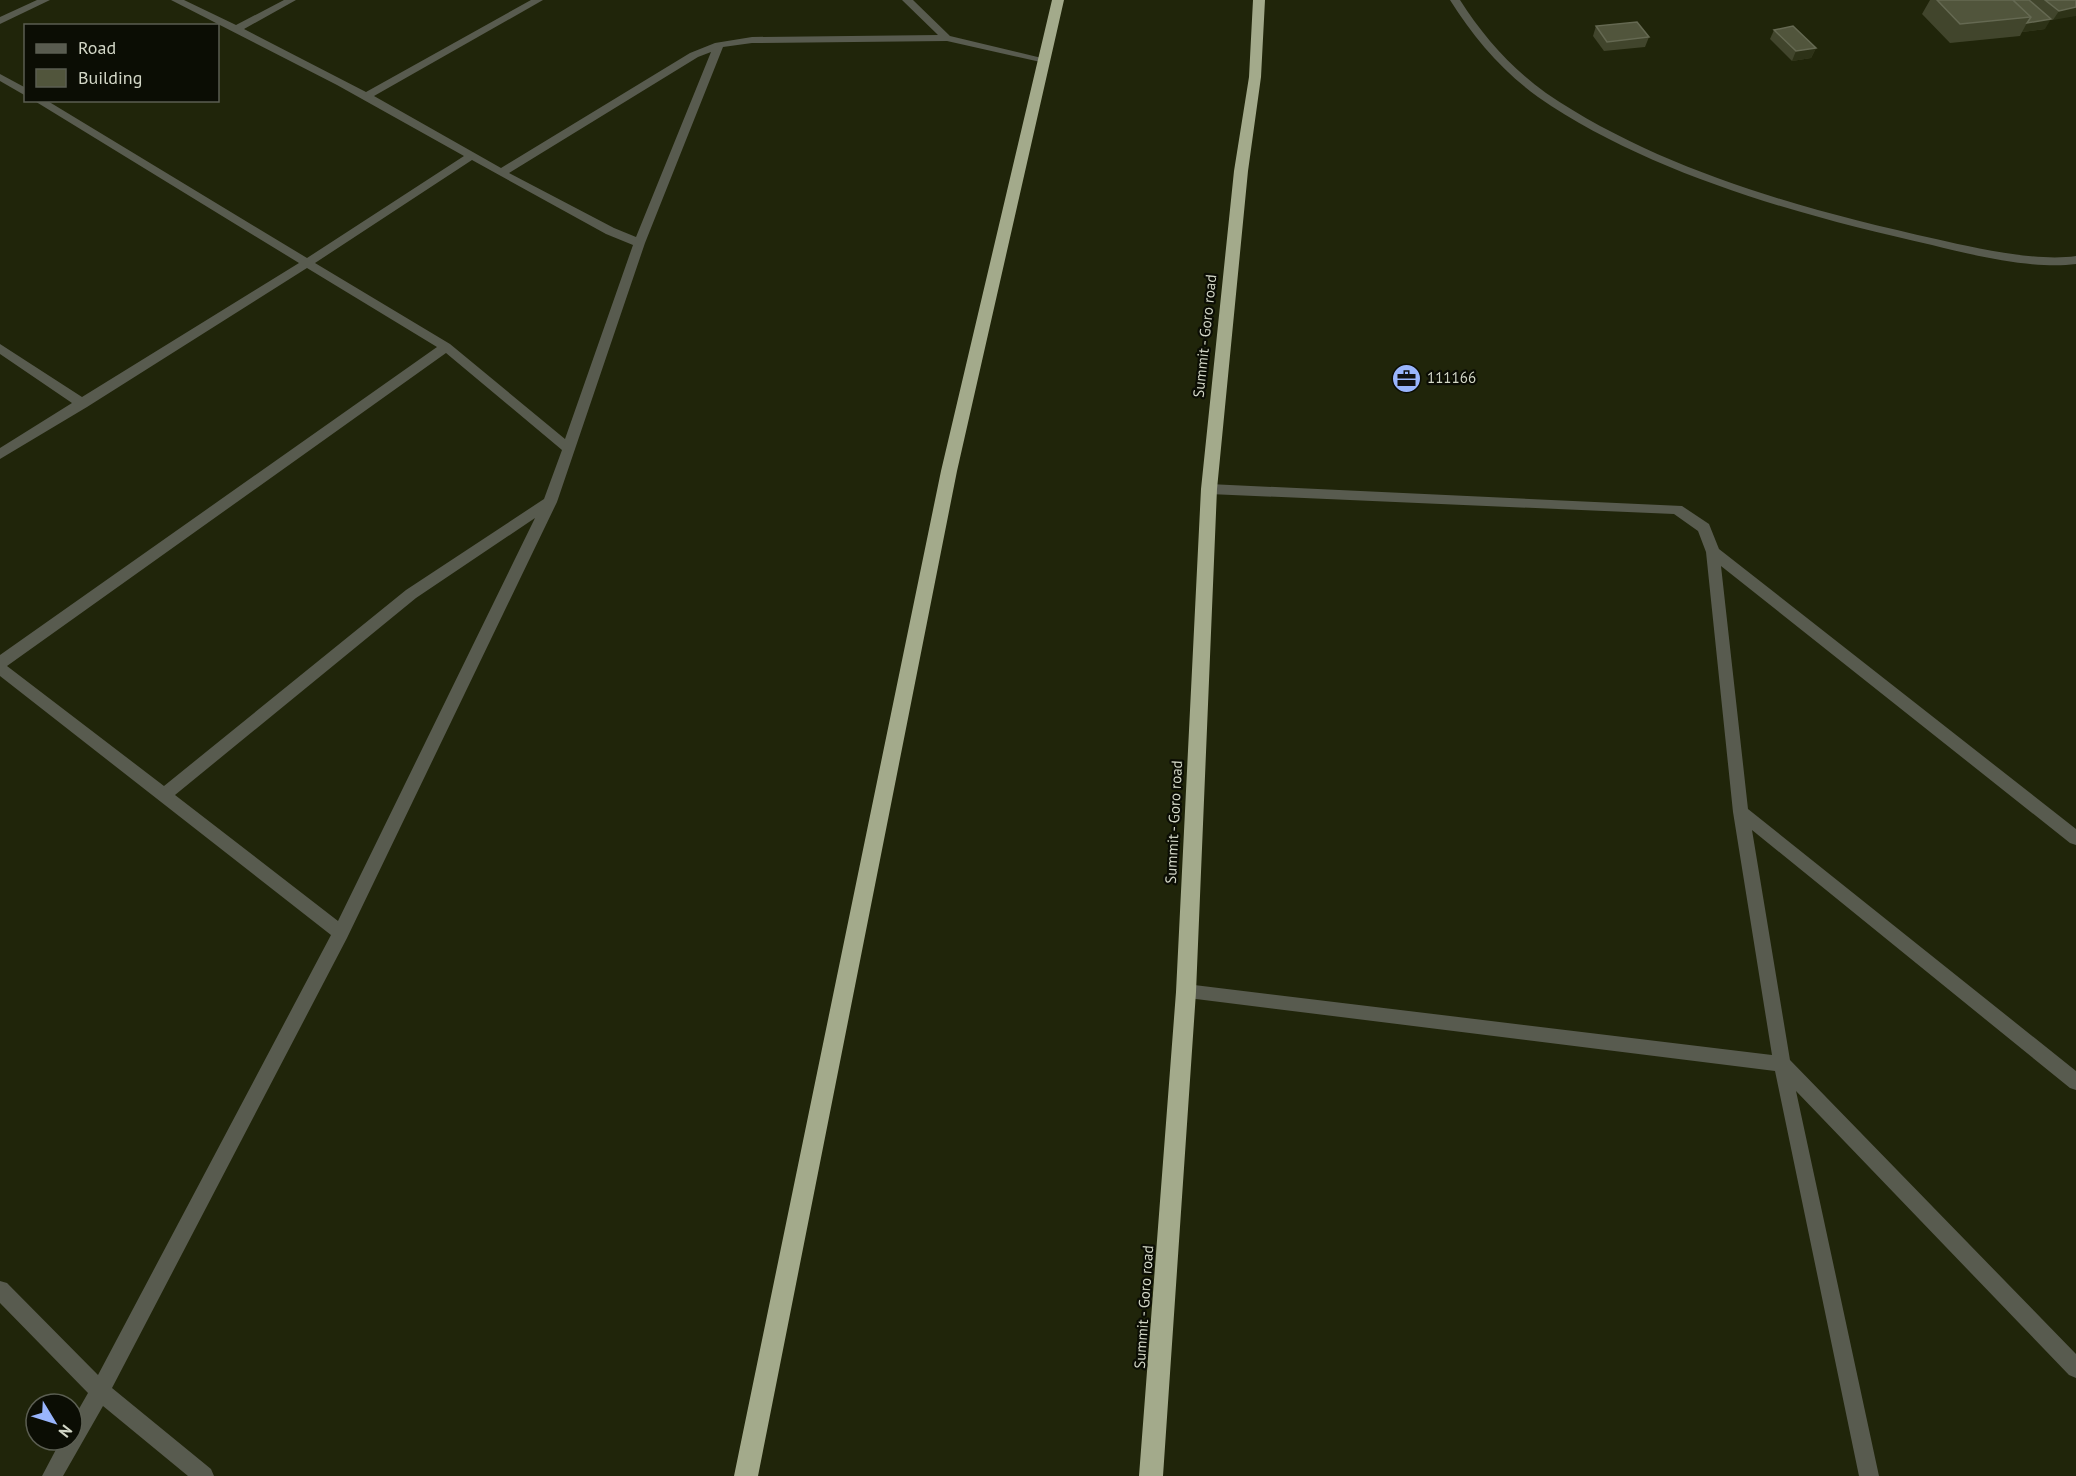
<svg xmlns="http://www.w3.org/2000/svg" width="2076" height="1476" viewBox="0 0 2076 1476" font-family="'PT Sans',sans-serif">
<rect width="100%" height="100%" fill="#20250a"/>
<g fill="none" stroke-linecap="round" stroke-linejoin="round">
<!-- street -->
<g fill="#585b4f" fill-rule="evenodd">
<path d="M37 0H50L0 24V17Z"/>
<path d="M171 0H184L236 25 284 0H296L244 29 366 92 531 0H543L374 96 501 168 690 53 715 43 752 37 938 35 902 0H913L950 36 1050 60 1045 63 947 41 752 43 723 47 645 243 557 502 347 938 112 1388 211 1469 214 1476H188L103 1406 63 1476H42L61 1440H72V1421L88 1393 0 1303V1281L7 1283 98 1375 331 935 0 676V655L437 347 307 268 87 407 0 459V448L72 403 0 354V344L82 397 299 263 33 100H46L307 258 464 156 337 85ZM711 52 636 237 614 228 509 173 698 57ZM472 160 606 234 633 245 565 439 450 344 315 263ZM446 353 562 450 544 499 406 590 164 786 7 666ZM535 518 338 921 175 795 416 598Z"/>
<path d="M1450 0H1460C1483 36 1511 68 1546 93 1659 170 1805 210 1936 239 1975 248 2037 262 2076 256V264C2035 270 1972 255 1932 245 1802 216 1649 174 1538 97 1502 71 1474 38 1450 0Z"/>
<path d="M0 74 26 88V96L0 81Z"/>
<path d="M1209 484 1682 506 1709 524 1719 549 2076 829V845L2070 843 1721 566 1748 809 2076 1071V1090L2070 1088 1752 830 1790 1060 2076 1354V1378L2069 1375 1796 1091 1879 1476H1859L1775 1071 1180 997 1178 992 1180 987 1186 984 1772 1055 1733 812 1706 552 1698 531 1674 514 1209 494 1202 489Z"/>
</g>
<!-- highway -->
<g fill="#a3aa8b" fill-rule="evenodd">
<path d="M1052 0H1064L957 471 758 1476H734L941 471Z"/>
<path d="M1253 0H1265L1261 77 1248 171 1217 489 1196 992 1163 1476H1139L1176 992 1201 489 1234 171 1249 77Z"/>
</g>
</g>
<!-- wall -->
<g fill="#41452c">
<path d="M1930 0H2076L2053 20 2040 10 2045 29 2022 32 2020 36 1950 43 1922 14Z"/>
<path d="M1596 26 1649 37 1645 47 1604 51 1593 36Z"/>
<path d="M1774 30 1816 48 1811 58 1792 61 1770 39Z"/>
</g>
<!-- shaded-wall -->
<g fill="#2d3217">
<path d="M2076 7V16L2053 20 2059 11Z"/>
<path d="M2051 19 2045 29 2022 32 2027 23Z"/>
<path d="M1816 48 1811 58 1792 61 1796 51Z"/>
</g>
<!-- building -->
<g fill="#51553c" stroke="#656952" stroke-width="1.5">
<path d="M1937 0H2013L2031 17 1960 24Z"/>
<path d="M2013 0H2029L2051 19 2027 23 2031 17Z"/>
<path d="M2045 0H2076V7L2059 11Z"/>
<path d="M1637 22 1649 37 1607 42 1596 26Z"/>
<path d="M1793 26 1816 48 1796 51 1774 30Z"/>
</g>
<!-- icons -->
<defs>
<symbol id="office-disc" viewBox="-11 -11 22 22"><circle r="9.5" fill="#99b5fd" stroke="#0b0d04"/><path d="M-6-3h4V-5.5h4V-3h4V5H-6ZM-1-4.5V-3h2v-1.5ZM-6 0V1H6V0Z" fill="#111"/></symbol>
</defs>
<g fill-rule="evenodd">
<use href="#office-disc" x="1390" y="362" width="33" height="33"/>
</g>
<g text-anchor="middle" stroke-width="4.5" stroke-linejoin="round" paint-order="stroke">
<!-- street labels -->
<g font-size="15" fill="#d3d7c7" stroke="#0b0d04">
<text transform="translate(1205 336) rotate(-84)" y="5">Summit - Goro road</text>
<text transform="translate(1174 822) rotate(-87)" y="5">Summit - Goro road</text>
<text transform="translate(1144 1307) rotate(-86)" y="5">Summit - Goro road</text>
</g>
<!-- poi labels -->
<g font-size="15" fill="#d3d7c7" stroke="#0b0d04" text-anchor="start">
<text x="1427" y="383">111166</text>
</g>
</g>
<!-- legend -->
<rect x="24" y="24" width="195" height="78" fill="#0b0d04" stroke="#5b5e52" stroke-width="1.5"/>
<rect x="36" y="44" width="30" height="9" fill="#585b4f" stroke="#5b5e52" stroke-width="1.5"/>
<text x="78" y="54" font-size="18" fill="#d3d7c7">Road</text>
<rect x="36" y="69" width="30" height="18" fill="#51553c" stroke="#5b5e52" stroke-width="1.5"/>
<text x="78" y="84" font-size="18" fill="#d3d7c7">Building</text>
<!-- north arrow -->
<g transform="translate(54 1422) rotate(128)"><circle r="28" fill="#0b0d04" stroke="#5b5e52" stroke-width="1.5"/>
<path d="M0-4.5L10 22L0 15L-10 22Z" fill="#99b5fd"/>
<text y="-9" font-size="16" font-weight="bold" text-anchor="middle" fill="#d3d7c7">N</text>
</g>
</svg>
